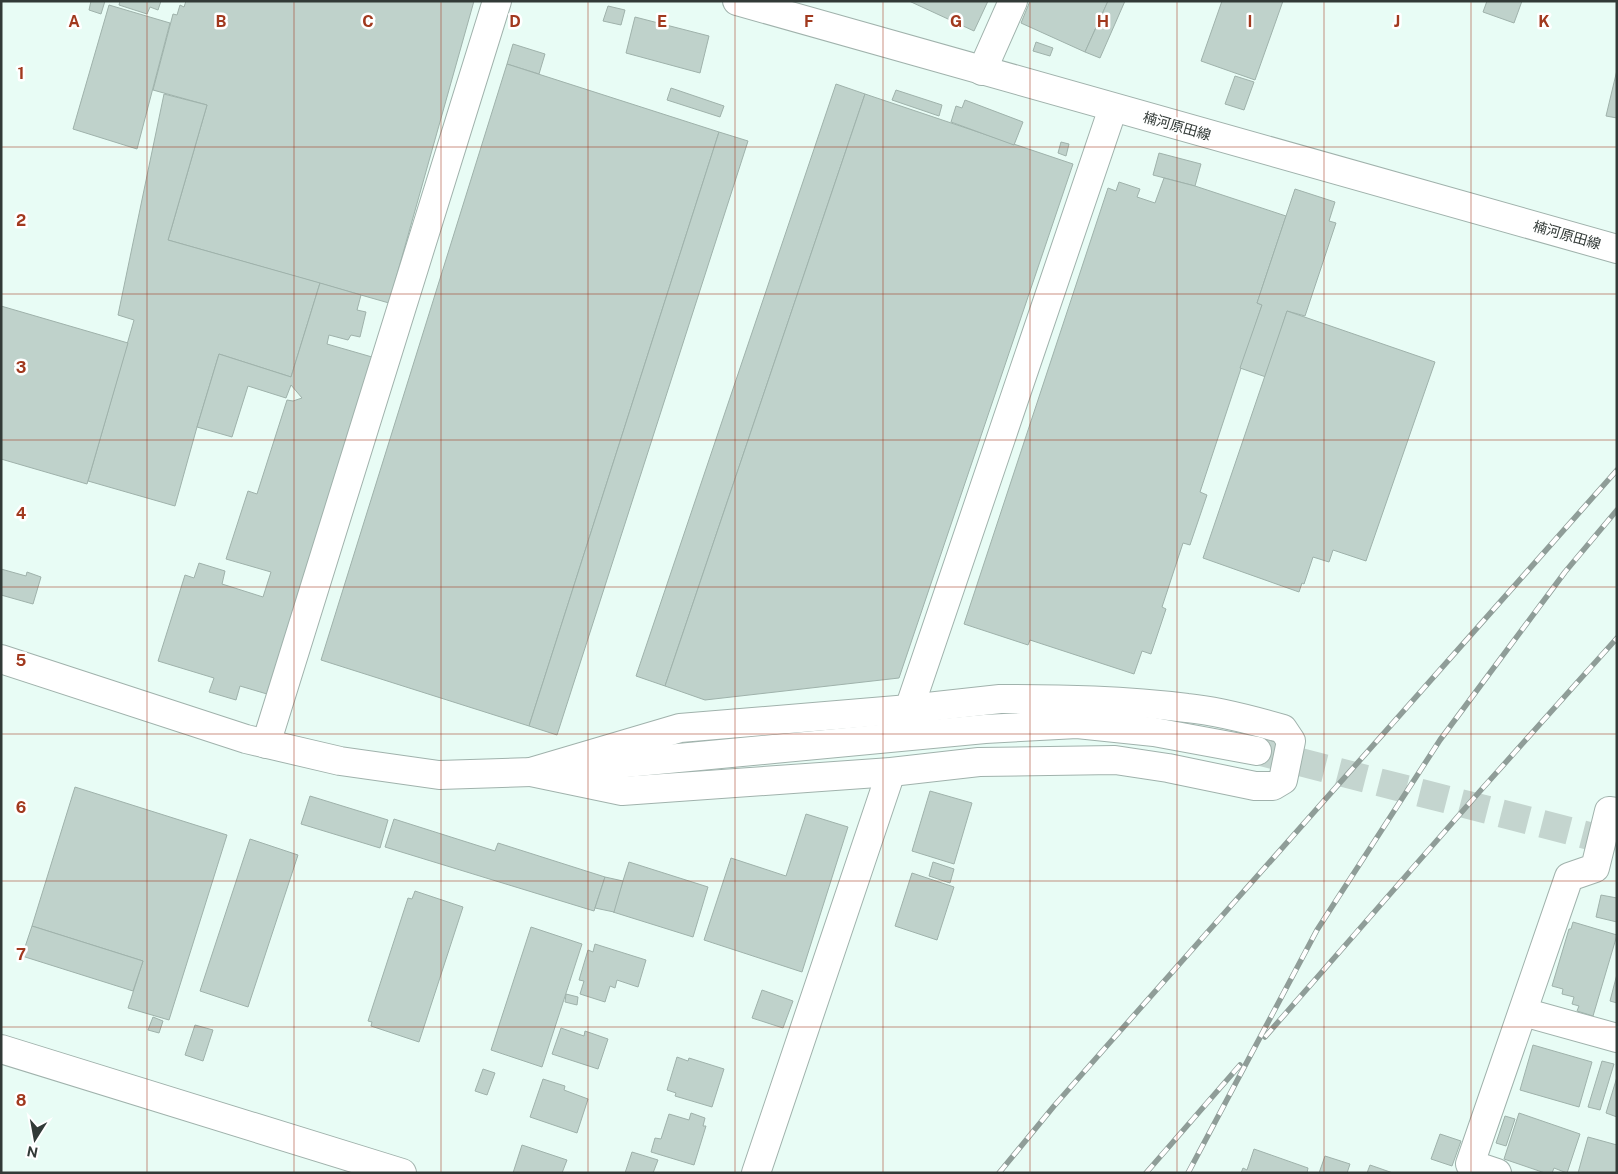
<svg xmlns="http://www.w3.org/2000/svg" width="1618" height="1174" viewBox="0 0 1618 1174" font-family="'Public Sans','Noto Sans JP',sans-serif">
<rect width="100%" height="100%" fill="#e8fcf5"/>
<!-- building -->
<g fill="#bfd2cb" stroke="#9fb2ab">
<path d="M91 1H105L101 14 89 10Z"/>
<path d="M120 1H161L158 10 150 7 147 14 119 5Z"/>
<path d="M186 1H474L389 303 168 240 207 105 153 90 173 14 177 15 180 5 184 7Z"/>
<path d="M909 1H988L974 31Z"/>
<path d="M1030 1H1108L1085 52 1021 23Z"/>
<path d="M1108 1H1125L1100 58 1085 52Z"/>
<path d="M1222 1H1283L1255 80 1201 61Z"/>
<path d="M1487 1H1522L1514 23 1483 12Z"/>
<path d="M109 5 170 23 137 149 73 129Z"/>
<path d="M608 6 625 10 621 25 603 21Z"/>
<path d="M635 17 709 36 700 73 626 53Z"/>
<path d="M1036 42 1053 48 1050 56 1033 51Z"/>
<path d="M513 44 545 54 539 74 507 64Z"/>
<path d="M507 64 719 132 529 726 321 660Z"/>
<path d="M1617 70V118L1606 116Z"/>
<path d="M1235 76 1254 82 1244 110 1225 104Z"/>
<path d="M836 84 865 94 665 686 636 676Z"/>
<path d="M671 88 724 106 720 117 667 100Z"/>
<path d="M896 90 942 105 939 116 892 100Z"/>
<path d="M164 94 207 105 168 240 320 283 291 377 219 354 197 427 175 506 88 481 134 320 118 315Z"/>
<path d="M865 94 1073 164 899 678 705 700 665 686Z"/>
<path d="M965 100 1023 122 1014 145 951 122 956 106 962 108Z"/>
<path d="M719 132 748 141 557 735 529 726Z"/>
<path d="M1061 142 1069 144 1066 156 1058 153Z"/>
<path d="M1159 153 1201 164 1195 186 1153 175Z"/>
<path d="M1164 178 1195 186 1286 216 1257 303 1262 305 1200 492 1207 495 1190 545 1183 543 1162 607 1166 609 1151 654 1142 651 1134 674 1030 640 1028 645 964 624 1108 188 1116 191 1119 182 1140 189 1137 197 1155 203Z"/>
<path d="M1295 189 1335 202 1329 221 1336 223 1305 316 1287 311 1266 377 1240 368 1262 305 1257 303Z"/>
<path d="M320 283 361 295 357 310 366 312 360 337 351 335 348 340 329 335 327 344 372 357 267 694 240 686 236 700 209 692 214 678 158 661 185 575 194 578 199 563 225 571 222 584 263 597 271 572 226 559 248 491 257 494 287 400 293 401 302 398 291 385 286 398 248 386 232 437 197 427 219 354 291 377Z"/>
<path d="M1 306 128 343 87 484 1 459Z"/>
<path d="M1287 311 1435 362 1366 561 1333 550 1329 562 1313 557 1304 584 1302 583 1299 592 1203 558Z"/>
<path d="M1 569 26 576 27 572 41 577 33 604 1 595Z"/>
<path d="M75 787 227 835 169 1020 128 1008 143 961 32 926Z"/>
<path d="M930 791 972 803 954 864 912 851Z"/>
<path d="M310 796 388 820 380 848 301 824Z"/>
<path d="M806 814 848 827 802 972 704 940 731 858 786 876Z"/>
<path d="M394 819 495 851 498 843 605 877 594 911 385 847Z"/>
<path d="M250 839 298 855 248 1007 200 991Z"/>
<path d="M629 862 708 887 693 937 613 912Z"/>
<path d="M933 862 954 869 950 883 929 876Z"/>
<path d="M912 873 954 887 937 940 895 926Z"/>
<path d="M605 877 623 881 614 912 595 908Z"/>
<path d="M415 891 463 907 419 1042 371 1026 372 1022 368 1021 408 898 412 899Z"/>
<path d="M1601 895 1617 898V922L1596 917Z"/>
<path d="M1573 922 1617 935 1593 1016 1577 1011 1579 1006 1572 1004 1574 997 1562 994 1563 989 1552 986 1569 929H1571Z"/>
<path d="M32 926 143 961 133 991 22 956Z"/>
<path d="M531 927 582 944 542 1067 491 1050Z"/>
<path d="M595 944 646 960 638 987 617 980 615 988 610 986 605 1002 580 994 584 981 579 980 588 950 593 952Z"/>
<path d="M1617 974V1003L1610 1001Z"/>
<path d="M762 990 793 1001 783 1028 752 1018Z"/>
<path d="M566 994 578 997 577 1005 565 1002Z"/>
<path d="M153 1017 163 1021 159 1033 148 1030Z"/>
<path d="M195 1025 213 1030 203 1061 185 1055Z"/>
<path d="M561 1028 584 1036 585 1031 608 1039 598 1069 552 1054Z"/>
<path d="M1533 1045 1592 1062 1579 1107 1520 1090Z"/>
<path d="M677 1057 688 1061 689 1058 724 1069 712 1107 675 1096 676 1093 667 1090Z"/>
<path d="M1602 1061 1614 1064 1600 1110 1588 1107Z"/>
<path d="M483 1069 495 1073 487 1095 475 1091Z"/>
<path d="M1617 1077V1117L1606 1113Z"/>
<path d="M543 1079 565 1086 564 1090 588 1099 577 1133 530 1117Z"/>
<path d="M691 1113 705 1118 703 1126H706L694 1165 651 1152 655 1138 661 1139 669 1114 689 1120Z"/>
<path d="M1519 1113 1580 1134 1567 1173 1554 1168 1552 1173H1545L1504 1159Z"/>
<path d="M1505 1116 1515 1119 1506 1146 1496 1143Z"/>
<path d="M1440 1134 1461 1141 1452 1166 1431 1159Z"/>
<path d="M1588 1137 1617 1145V1173H1578Z"/>
<path d="M522 1145 567 1160 562 1173H513Z"/>
<path d="M1254 1149 1308 1168 1307 1173H1241L1243 1168 1247 1170Z"/>
<path d="M632 1152 658 1160 653 1173H625Z"/>
<path d="M1325 1156 1350 1164 1347 1173H1319Z"/>
<path d="M1370 1165 1393 1173H1367Z"/>
</g>
<g fill="none" stroke-linecap="round" stroke-linejoin="round">
<!-- tertiary-tunnel -->
<path stroke="#c4d5cf" stroke-width="28" stroke-dasharray="28 14" stroke-linecap="butt" d="M1257 751 1617 843"/>
<defs>
<g id="minor">
<path d="M1000 699C1063 699 1125 700 1187 708 1219 711 1252 720 1283 729L1291 741 1283 780 1273 786H1255L1168 768 1115 760 979 762 891 772 622 791 531 772 680 728 909 709Z"/>
<path d="M909 709 1113 108"/>
<path d="M266 744 497 1"/>
<path d="M1523 1012 1617 1038"/>
<path d="M1 1049 402 1173"/>
<path d="M756 1173 891 772"/>
<path d="M1497 1173 1470 1164 1569 877 1595 868 1609 811 1617 812"/>
</g>
<g id="tertiary">
<path d="M982 71 1013 1"/>
<path d="M1 659 246 739 340 761 439 775 531 772 985 729 1077 724 1154 732 1257 751"/>
</g>
<path id="secondary" d="M737 1 1617 249"/>
</defs>
<!-- minor casing -->
<use href="#minor" stroke="#a0b2ac" stroke-width="30"/>
<!-- tertiary casing -->
<use href="#tertiary" stroke="#a0b2ac" stroke-width="30"/>
<!-- secondary casing -->
<use href="#secondary" stroke="#a0b2ac" stroke-width="30"/>
<!-- minor -->
<use href="#minor" stroke="#fff" stroke-width="28"/>
<!-- tertiary -->
<use href="#tertiary" stroke="#fff" stroke-width="28"/>
<!-- secondary -->
<use href="#secondary" stroke="#fff" stroke-width="28"/>
<defs>
<g id="rail">
<path d="M1265 1037 1481 790 1617 638"/>
<path d="M999 1173 1054 1106 1105 1048 1617 470"/>
<path d="M1146 1173 1240 1065"/>
<path d="M1188 1173 1317 930 1440 740 1565 572 1617 510"/>
</g>
</defs>
<!-- rail casing -->
<use href="#rail" stroke="#8f9d98" stroke-width="5.5"/>
<!-- rail -->
<use href="#rail" stroke="#fff" stroke-width="4" stroke-dasharray="11" stroke-linecap="butt"/>
</g>
<!-- grid -->
<path fill="none" stroke="#a1391e" stroke-width="1" stroke-opacity="0.55" d="M147 1V1173M294 1V1173M441 1V1173M588 1V1173M735 1V1173M883 1V1173M1030 1V1173M1177 1V1173M1324 1V1173M1471 1V1173M1 147H1617M1 294H1617M1 440H1617M1 587H1617M1 734H1617M1 881H1617M1 1027H1617"/>
<g text-anchor="middle" stroke-width="5" stroke-linejoin="round" paint-order="stroke">
<!-- street labels -->
<g font-size="14" fill="#323a37" stroke="#fff">
<text transform="translate(1177 126) rotate(16)" y="5">楠河原田線</text>
<text transform="translate(1567 235) rotate(16)" y="5">楠河原田線</text>
</g>
</g>
<g font-size="16" text-anchor="middle" font-weight="bold" fill="#a1391e" stroke="#fff" stroke-width="5" stroke-linejoin="round" paint-order="stroke">
<text x="74" y="27">A</text>
<text x="221" y="27">B</text>
<text x="368" y="27">C</text>
<text x="515" y="27">D</text>
<text x="662" y="27">E</text>
<text x="809" y="27">F</text>
<text x="956" y="27">G</text>
<text x="1103" y="27">H</text>
<text x="1250" y="27">I</text>
<text x="1397" y="27">J</text>
<text x="1544" y="27">K</text>
<text x="21" y="79">1</text>
<text x="21" y="226">2</text>
<text x="21" y="373">3</text>
<text x="21" y="519">4</text>
<text x="21" y="666">5</text>
<text x="21" y="813">6</text>
<text x="21" y="960">7</text>
<text x="21" y="1106">8</text>
</g>
<!-- border -->
<rect width="1618" height="1174" fill="none" stroke="#323a37" stroke-width="5"/>
<!-- north arrow -->
<g transform="translate(35 1139) rotate(191)" stroke="#ffffff" stroke-width="4" paint-order="stroke">
<path d="M0-4L9 19L0 12L-9 19Z" fill="#323a37"/>
<text y="-8" font-size="14" font-weight="bold" text-anchor="middle" fill="#323a37">N</text>
</g>
</svg>
